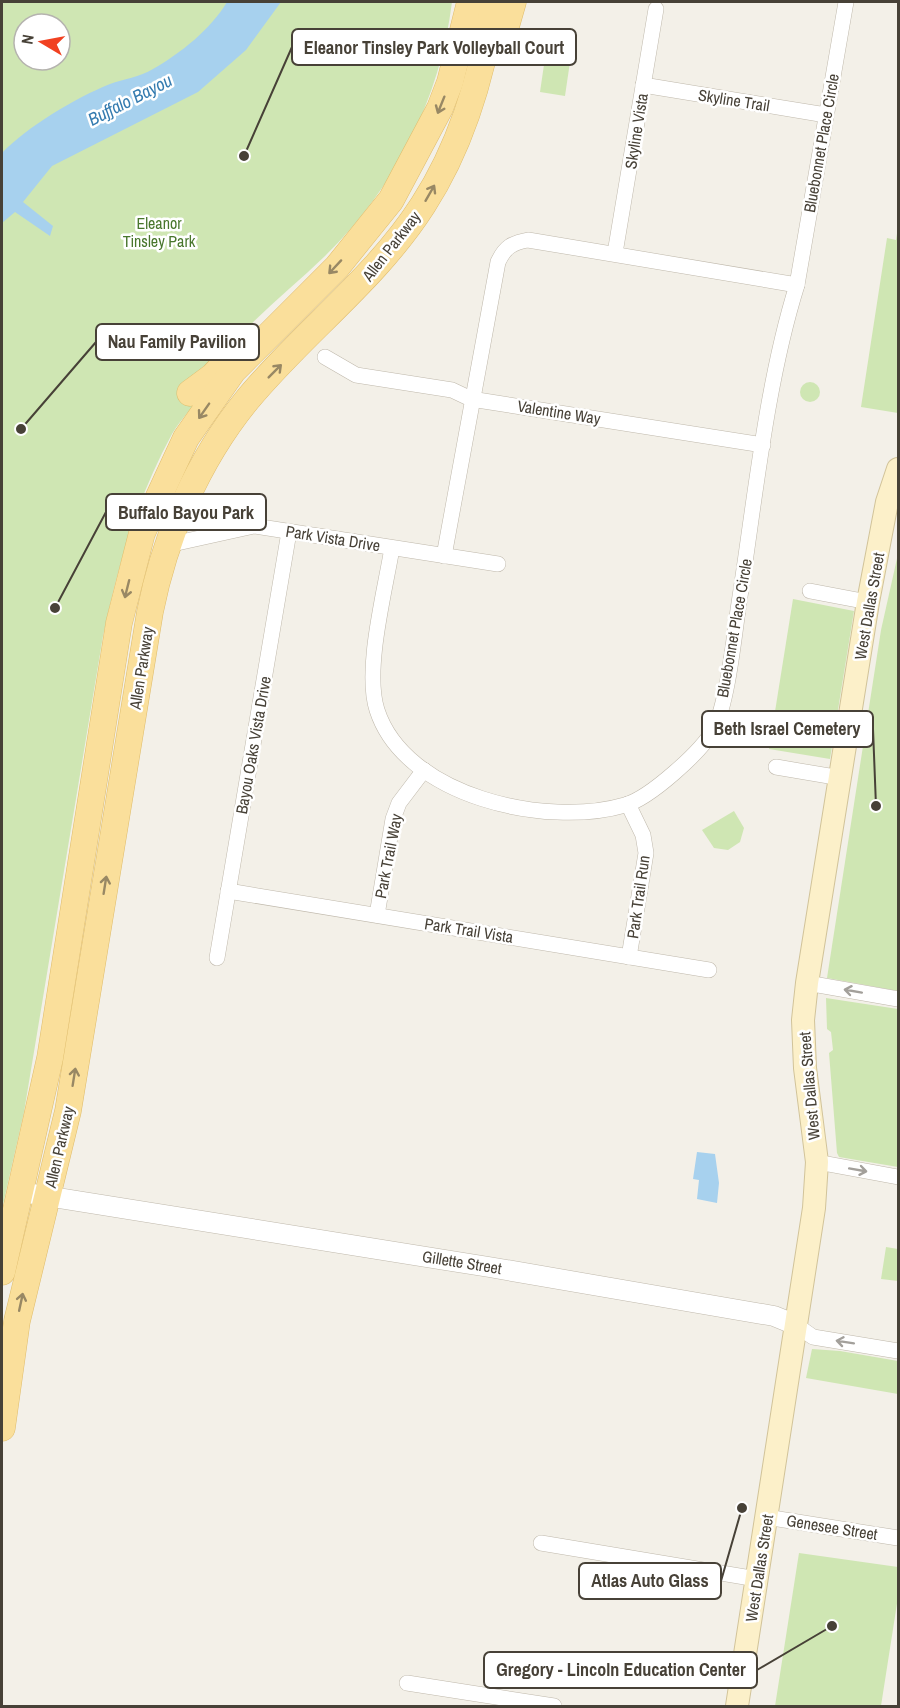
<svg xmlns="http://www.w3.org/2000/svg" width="900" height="1708" viewBox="0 0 900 1708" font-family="'Archivo Narrow',sans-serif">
<rect width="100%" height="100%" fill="#f3f0e8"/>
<!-- green -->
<g fill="#cfe6b3" fill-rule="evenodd">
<path d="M2 2H452C440 99 395 188 325 256 289 291 247 322 218 362 213 369 212 379 207 387 197 403 182 417 172 434 137 498 118 565 103 636L24 1112 2 1209ZM24 24H60V60H24Z"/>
<path d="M546 51 571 55 565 96 540 92Z"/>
<path d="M898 227V413L861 407 887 238 896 240Z"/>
<circle cx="810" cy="392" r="10"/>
<path d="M898 554V991L827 978 881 630Z"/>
<path d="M793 599 854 611 830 759 769 749Z"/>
<path d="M734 811 744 828 740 842 728 850 714 848 702 830Z"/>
<path d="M826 998 898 1009V1167L839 1157 837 1153 829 1053 833 1050 831 1032 827 1029Z"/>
<path d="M886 1247 898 1249V1281L881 1279Z"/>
<path d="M812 1349 840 1351 898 1361V1394L806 1378Z"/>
<path d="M799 1553 898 1567V1597L881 1706H775Z"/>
</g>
<!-- water -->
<g fill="#a7d1ee">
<path d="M227 2H281L246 50 198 92 52 166 23 202 53 226 50 236 15 212 2 223V153C27 127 75 98 110 84 123 79 140 77 153 69 181 53 211 29 227 2Z"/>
<path d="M697 1152 715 1154 719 1183 717 1203 697 1199 699 1180 693 1179Z"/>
</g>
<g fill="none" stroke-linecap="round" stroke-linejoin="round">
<defs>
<g id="minor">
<path d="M643 85 826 115"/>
<path d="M615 253 656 9"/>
<path d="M325 357 356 375 452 390 471 399 763 445"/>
<path d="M168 545 254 526 498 564"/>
<path d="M392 548C385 591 364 670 377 710 405 797 547 828 625 805 650 798 702 751 714 729 728 701 734 636 739 603 755 500 766 384 797 285L846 2"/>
<path d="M444 556 498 262C505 247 512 243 528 240L797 285"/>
<path d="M810 591 868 602"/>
<path d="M776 767 841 778"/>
<path d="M628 804 643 835 646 853 629 957"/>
<path d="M228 891 709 970"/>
<path d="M377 915 393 819 399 803 424 770"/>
<path d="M217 958 289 532"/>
<path d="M807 983 898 999"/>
<path d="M817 1162 898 1177"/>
<path d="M796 1325 813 1337 898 1351"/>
<path d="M766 1517 898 1538"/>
<path d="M541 1543 757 1579"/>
<path d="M407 1683 554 1706"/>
</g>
<path id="tertiary" d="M21 1192 489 1267 774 1316 796 1325"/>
<path id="secondary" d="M737 1706 814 1208 817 1162 805 1068 803 1020 807 983 868 602 887 502 898 469"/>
<g id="primary">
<path d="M501 44 513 2"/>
<path d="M190 393 213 376 226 362"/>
<path d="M2 1272 50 1058 119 623 142 533 186 438 233 371 337 267 391 200 440 108 450 82 470 2"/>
<path d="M2 1428 17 1321 68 1111 150 612C165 536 198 460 247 400 303 332 375 280 423 205 462 145 483 72 494 2"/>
</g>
</defs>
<!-- minor casing -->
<use href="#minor" stroke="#bfb8ab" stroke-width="16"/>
<!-- tertiary casing -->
<use href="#tertiary" stroke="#bfb8ab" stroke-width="21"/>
<!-- secondary casing -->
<use href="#secondary" stroke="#d1c399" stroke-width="24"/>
<!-- primary casing -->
<use href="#primary" stroke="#dfbc6b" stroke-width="27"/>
<!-- minor -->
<use href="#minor" stroke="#fff" stroke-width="15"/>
<!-- tertiary -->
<use href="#tertiary" stroke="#fff" stroke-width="20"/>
<!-- secondary -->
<use href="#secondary" stroke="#fcf0c9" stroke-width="22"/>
<!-- primary -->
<use href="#primary" stroke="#fadf9b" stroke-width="26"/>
</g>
<!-- one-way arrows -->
<defs><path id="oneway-shaft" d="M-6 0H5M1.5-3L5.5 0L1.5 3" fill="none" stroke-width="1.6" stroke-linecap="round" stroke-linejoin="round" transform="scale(1.5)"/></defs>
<g stroke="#988864">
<use href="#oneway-shaft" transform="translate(441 105) rotate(112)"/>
<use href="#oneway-shaft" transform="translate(430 193) rotate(-60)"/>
<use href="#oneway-shaft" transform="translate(335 267) rotate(133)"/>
<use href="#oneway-shaft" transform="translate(275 371) rotate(-45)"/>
<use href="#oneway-shaft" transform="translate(204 411) rotate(125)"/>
<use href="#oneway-shaft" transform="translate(127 589) rotate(104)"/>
<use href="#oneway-shaft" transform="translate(105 885) rotate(-81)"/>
<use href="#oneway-shaft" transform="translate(74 1077) rotate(-81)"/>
<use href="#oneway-shaft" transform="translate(21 1302) rotate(-78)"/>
</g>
<g stroke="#a3a09b">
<use href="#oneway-shaft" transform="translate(853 991) rotate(-170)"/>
<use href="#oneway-shaft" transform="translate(858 1170) rotate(10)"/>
<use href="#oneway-shaft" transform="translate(845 1342) rotate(-171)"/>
</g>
<g text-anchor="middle" stroke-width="5" stroke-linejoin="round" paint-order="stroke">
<!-- street labels -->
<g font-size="16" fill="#474137" stroke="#fff">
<text transform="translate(734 100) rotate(9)" y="6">Skyline Trail</text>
<text transform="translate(636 131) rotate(-81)" y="6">Skyline Vista</text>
<text transform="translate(821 143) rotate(-80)" y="6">Bluebonnet Place Circle</text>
<text transform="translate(391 246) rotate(-52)" y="6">Allen Parkway</text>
<text transform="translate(559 412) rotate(9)" y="6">Valentine Way</text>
<text transform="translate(333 538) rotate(9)" y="6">Park Vista Drive</text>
<text transform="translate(869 606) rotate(-80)" y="6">West Dallas Street</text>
<text transform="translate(734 628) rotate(-80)" y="6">Bluebonnet Place Circle</text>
<text transform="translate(141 668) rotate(-81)" y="6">Allen Parkway</text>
<text transform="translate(253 745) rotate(-80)" y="6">Bayou Oaks Vista Drive</text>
<text transform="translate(388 856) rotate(-79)" y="6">Park Trail Way</text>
<text transform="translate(638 897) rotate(-82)" y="6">Park Trail Run</text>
<text transform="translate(469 930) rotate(9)" y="6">Park Trail Vista</text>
<text transform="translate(809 1086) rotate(-95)" y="6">West Dallas Street</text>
<text transform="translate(59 1147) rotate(-77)" y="6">Allen Parkway</text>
<text transform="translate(462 1262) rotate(9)" y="6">Gillette Street</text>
<text transform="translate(832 1527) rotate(9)" y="6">Genesee Street</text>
<text transform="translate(759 1568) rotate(-81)" y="6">West Dallas Street</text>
</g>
<!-- park labels -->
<g font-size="16" fill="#48762c" stroke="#fff">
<text x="159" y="229">Eleanor<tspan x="159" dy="18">Tinsley Park</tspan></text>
</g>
<!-- water labels -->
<g font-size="18" font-style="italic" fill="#347baf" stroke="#fff">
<text transform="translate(130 100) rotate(-27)" y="6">Buffalo Bayou</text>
</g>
</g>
<!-- callouts -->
<path fill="none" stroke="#474137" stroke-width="2" d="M244 156L292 47M21 429L96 342M55 608L106 512M876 806L873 729M742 1508L721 1581M832 1626L757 1670"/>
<g fill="#474137" stroke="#fff" stroke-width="2">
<circle cx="244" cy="156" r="6"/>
<circle cx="21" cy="429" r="6"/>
<circle cx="55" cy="608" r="6"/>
<circle cx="876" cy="806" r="6"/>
<circle cx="742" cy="1508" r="6"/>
<circle cx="832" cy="1626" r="6"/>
</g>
<g fill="#fff" stroke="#474137" stroke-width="2">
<rect x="292" y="29" width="284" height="36" rx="6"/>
<rect x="96" y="324" width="163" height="36" rx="6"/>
<rect x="106" y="494" width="160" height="36" rx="6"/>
<rect x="702" y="711" width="171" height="36" rx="6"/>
<rect x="579" y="1563" width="142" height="36" rx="6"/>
<rect x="484" y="1652" width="273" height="36" rx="6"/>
</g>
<g font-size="18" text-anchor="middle" font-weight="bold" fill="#474137">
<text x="434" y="54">Eleanor Tinsley Park Volleyball Court</text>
<text x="177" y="348">Nau Family Pavilion</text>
<text x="186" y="519">Buffalo Bayou Park</text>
<text x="787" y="735">Beth Israel Cemetery</text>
<text x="650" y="1587">Atlas Auto Glass</text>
<text x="621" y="1676">Gregory - Lincoln Education Center</text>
</g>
<!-- border -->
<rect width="900" height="1708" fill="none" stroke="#474137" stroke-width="6"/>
<!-- north arrow -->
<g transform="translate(42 42) rotate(280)"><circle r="28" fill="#ffffff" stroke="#b5b3af" stroke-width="1.5"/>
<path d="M0-4.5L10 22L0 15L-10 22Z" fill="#f14121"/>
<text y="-9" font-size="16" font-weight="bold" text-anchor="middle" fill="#474137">N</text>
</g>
</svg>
